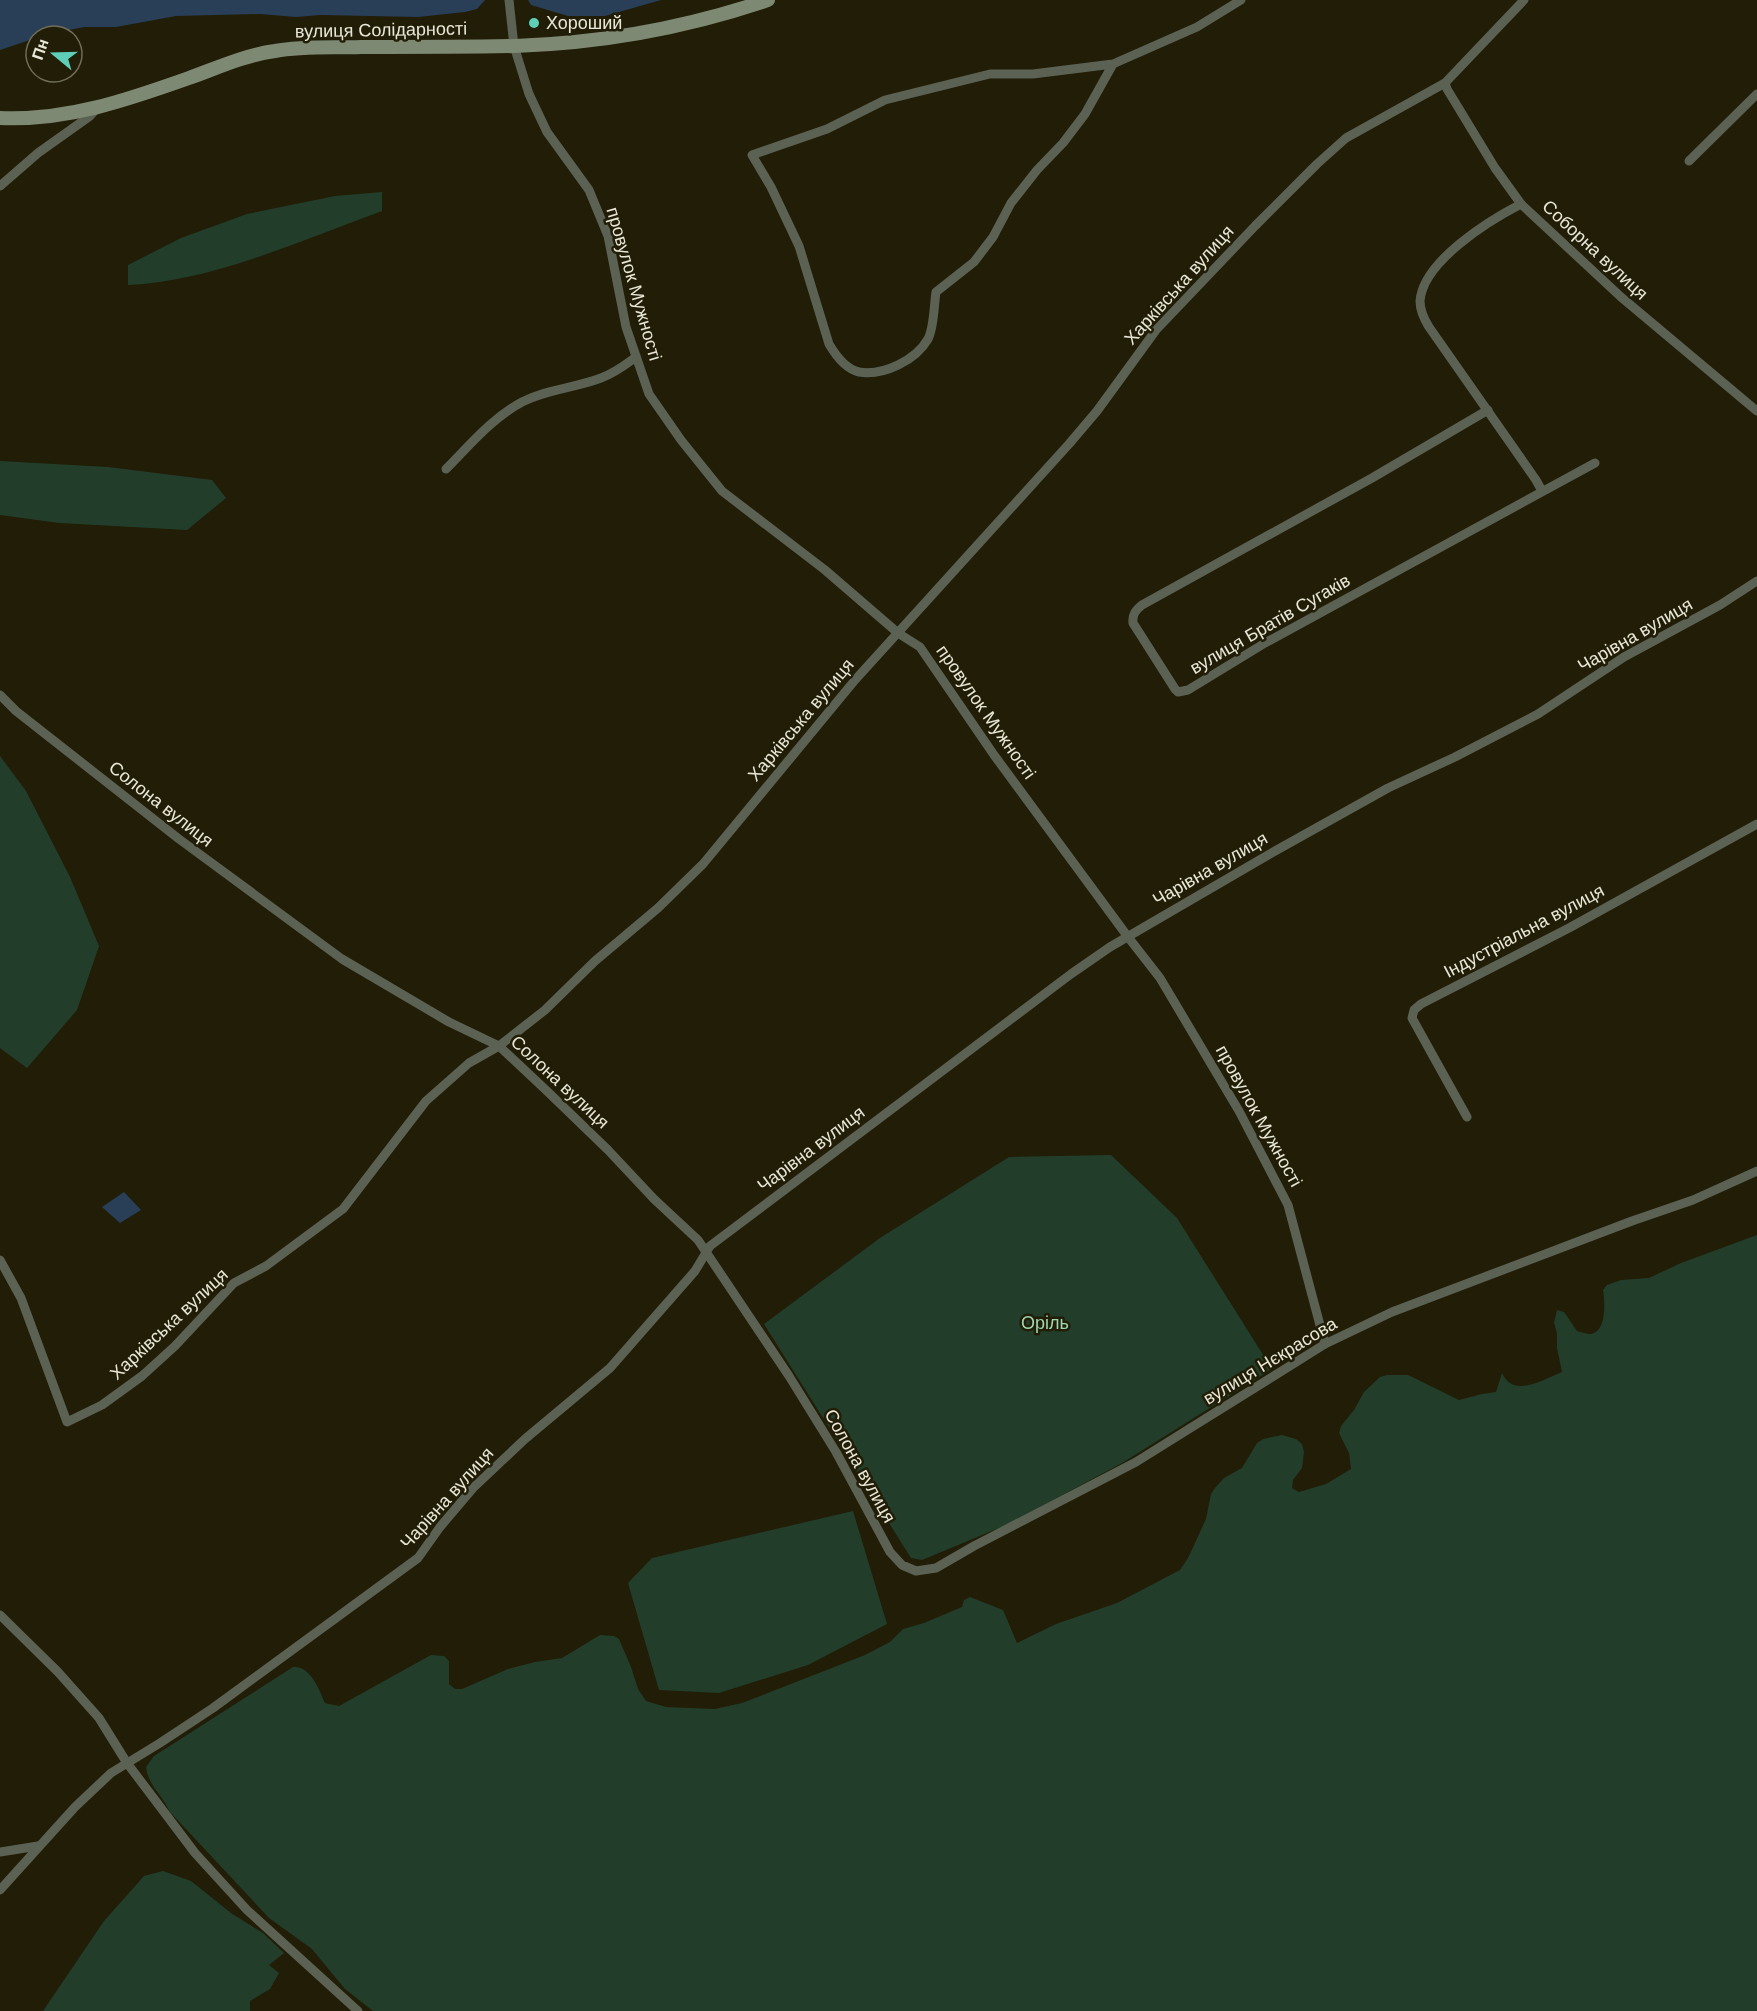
<svg xmlns="http://www.w3.org/2000/svg" width="1757" height="2011" viewBox="0 0 1757 2011" font-family="Arial,sans-serif">
<rect width="100%" height="100%" fill="#211d06"/>
<!-- green -->
<g fill="#223e2b">
<path d="M382 192V211C302 240 213 281 128 285V265L181 238 247 214 335 196Z"/>
<path d="M0 461 108 467 212 480 226 498 187 530 59 523 0 515Z"/>
<path d="M0 756 26 791 70 877 99 946 77 1010 27 1068 0 1048Z"/>
<path d="M1111 1155 1177 1218 1272 1369 1122 1463 1006 1525 922 1560 911 1558 764 1324 880 1238 1009 1157Z"/>
<path d="M1757 1235V2011H373L345 1989 312 1949 269 1918 170 1812C163 1796 148 1785 146 1767L154 1756 293 1667C310 1665 319 1689 325 1703L339 1706 431 1655 444 1656 449 1661V1684L455 1689H462L508 1669 535 1662 562 1658 600 1635 614 1636 619 1639 631 1667 638 1689 646 1701 666 1707 715 1709 742 1703 865 1655 890 1642 903 1629 924 1623 962 1607 964 1600 970 1597 1003 1610 1017 1643 1056 1624 1117 1603 1180 1570 1188 1558 1206 1519 1211 1494 1215 1488 1224 1478 1242 1468 1257 1443 1263 1439 1282 1435 1296 1439 1302 1444 1304 1452 1302 1468 1293 1480 1292 1488 1299 1492 1326 1484 1351 1469 1349 1453 1339 1433 1341 1426 1354 1410 1364 1392 1380 1377 1387 1375H1408L1459 1400 1482 1394 1496 1392 1502 1373C1513 1399 1544 1379 1562 1372L1557 1348V1333L1554 1323 1557 1310 1564 1312 1577 1331C1581 1332 1587 1334 1591 1334 1607 1331 1605 1301 1603 1290L1607 1285 1621 1280 1649 1278 1681 1263Z"/>
<path d="M853 1511 887 1624 808 1665 719 1693 659 1690 628 1583 652 1558Z"/>
<path d="M163 1871 191 1881 231 1913 263 1933 284 1953 269 1965 279 1973 270 1989 250 2001V2011H43L104 1921 144 1876Z"/>
</g>
<!-- water -->
<g fill="#293f57">
<path d="M0 0H485L477 9 465 12 418 17 320 15 296 17 260 14 176 16 116 27H85L36 36V38L0 50Z"/>
<path d="M528 0H661L605 16H568L531 5Z"/>
<path d="M124 1192 141 1210 120 1223 102 1207Z"/>
</g>
<g fill="none" stroke-linecap="round" stroke-linejoin="round">
<!-- minor -->
<g stroke="#5b6254" stroke-width="9">
<path d="M509 0 514 46 529 94 547 132 589 190 608 236 626 327 649 394 681 440 722 491 825 570 898 633 920 647 994 755 1128 937 1160 978 1239 1111 1288 1205 1325 1344"/>
<path d="M1113 64 1085 114 1063 143 1037 170 1011 203 993 237 974 262 936 292C934 305 934 328 928 339 916 360 884 376 859 372 846 369 836 356 829 344L799 246 771 187 752 155 827 129 885 100 990 74H1033L1113 64 1197 27 1241 0"/>
<path d="M1445 83 1447 89 1495 168 1521 204 1621 297 1757 411"/>
<path d="M1689 161 1757 94"/>
<path d="M0 186 38 153 90 116 98 107"/>
<path d="M1521 204C1490 220 1423 261 1420 301 1420 311 1424 319 1429 327L1536 480 1542 491"/>
<path d="M1488 410 1372 478 1142 605C1136 610 1132 614 1133 623L1175 689 1178 692 1188 690 1265 643 1595 463"/>
<path d="M446 469C469 446 492 418 522 402 547 389 575 388 601 378 615 373 625 365 636 357"/>
<path d="M0 695 16 711 179 839 342 959 449 1022 499 1046 548 1092 608 1150 654 1199 698 1240 789 1376 836 1452 890 1552 902 1565 916 1571 936 1568 974 1546 1136 1462 1325 1344 1392 1312 1632 1221 1693 1200 1757 1171"/>
<path d="M1467 1117 1412 1018 1414 1010 1421 1004 1569 928 1757 824"/>
<path d="M0 1260 21 1298 67 1422 102 1405 142 1376 175 1346 234 1283 266 1266 343 1209 426 1101 469 1063 499 1046 545 1010 595 961 658 908 703 864 855 680 1069 444 1097 411 1156 330 1255 226 1317 164 1346 138 1445 83 1524 0"/>
<path d="M0 1615 58 1672 99 1718 127 1763 195 1853 247 1910 358 2011"/>
<path d="M0 1852 38 1846"/>
<path d="M0 1890 75 1807 111 1773 160 1743 213 1708 418 1558 440 1527 473 1488 525 1439 610 1368 695 1271 710 1246 1071 974 1110 947 1275 851 1388 788 1455 757 1538 714 1624 657 1720 605 1757 581"/>
</g>
<!-- secondary -->
<path stroke="#7e8974" stroke-width="14" d="M0 118C67 121 127 100 189 78 217 68 245 55 275 51 303 46 332 48 361 47 412 47 464 47 515 46 601 43 686 28 768 0"/>
</g>
<!-- markers -->
<circle fill="#5eceb8" stroke="#211d06" stroke-width="2" cx="534" cy="23" r="6"/>
<g text-anchor="middle" stroke-width="5" stroke-linejoin="round" paint-order="stroke">
<!-- poi labels -->
<g font-size="18" fill="#e9e7d8" stroke="#211d06" text-anchor="start">
<text x="546" y="29">Хороший</text>
</g>
<!-- street labels -->
<g font-size="18" fill="#e9e7d8" stroke="#211d06">
<text transform="translate(381 30) rotate(-1)" y="6">вулиця Солідарності</text>
<text transform="translate(1595 250) rotate(43)" y="6">Соборна вулиця</text>
<text transform="translate(634 284) rotate(74)" y="6">провулок Мужності</text>
<text transform="translate(1179 285) rotate(-48)" y="6">Харківська вулиця</text>
<text transform="translate(1270 624) rotate(-30)" y="6">вулиця Братів Сугаків</text>
<text transform="translate(1635 635) rotate(-30)" y="6">Чарівна вулиця</text>
<text transform="translate(986 712) rotate(55)" y="6">провулок Мужності</text>
<text transform="translate(801 720) rotate(-50)" y="6">Харківська вулиця</text>
<text transform="translate(161 804) rotate(38)" y="6">Солона вулиця</text>
<text transform="translate(1210 869) rotate(-30)" y="6">Чарівна вулиця</text>
<text transform="translate(1524 931) rotate(-28)" y="6">Індустріальна вулиця</text>
<text transform="translate(560 1082) rotate(43)" y="6">Солона вулиця</text>
<text transform="translate(1259 1116) rotate(61)" y="6">провулок Мужності</text>
<text transform="translate(811 1149) rotate(-37)" y="6">Чарівна вулиця</text>
<text transform="translate(169 1324) rotate(-43)" y="6">Харківська вулиця</text>
<text transform="translate(1270 1361) rotate(-31)" y="6">вулиця Нєкрасова</text>
<text transform="translate(860 1466) rotate(61)" y="6">Солона вулиця</text>
<text transform="translate(447 1498) rotate(-48)" y="6">Чарівна вулиця</text>
</g>
<!-- park labels -->
<g font-size="18" fill="#9fd7b0" stroke="#211d06">
<text x="1045" y="1329">Оріль</text>
</g>
</g>
<!-- north arrow -->
<g transform="translate(54 54) rotate(289)"><circle r="28" fill="#211d06" stroke="#716e5a" stroke-width="1.5"/>
<path d="M0-4.5L10 22L0 15L-10 22Z" fill="#5eceb8"/>
<text y="-9" font-size="16" font-weight="bold" text-anchor="middle" fill="#e9e7d8">Пн</text>
</g>
</svg>
